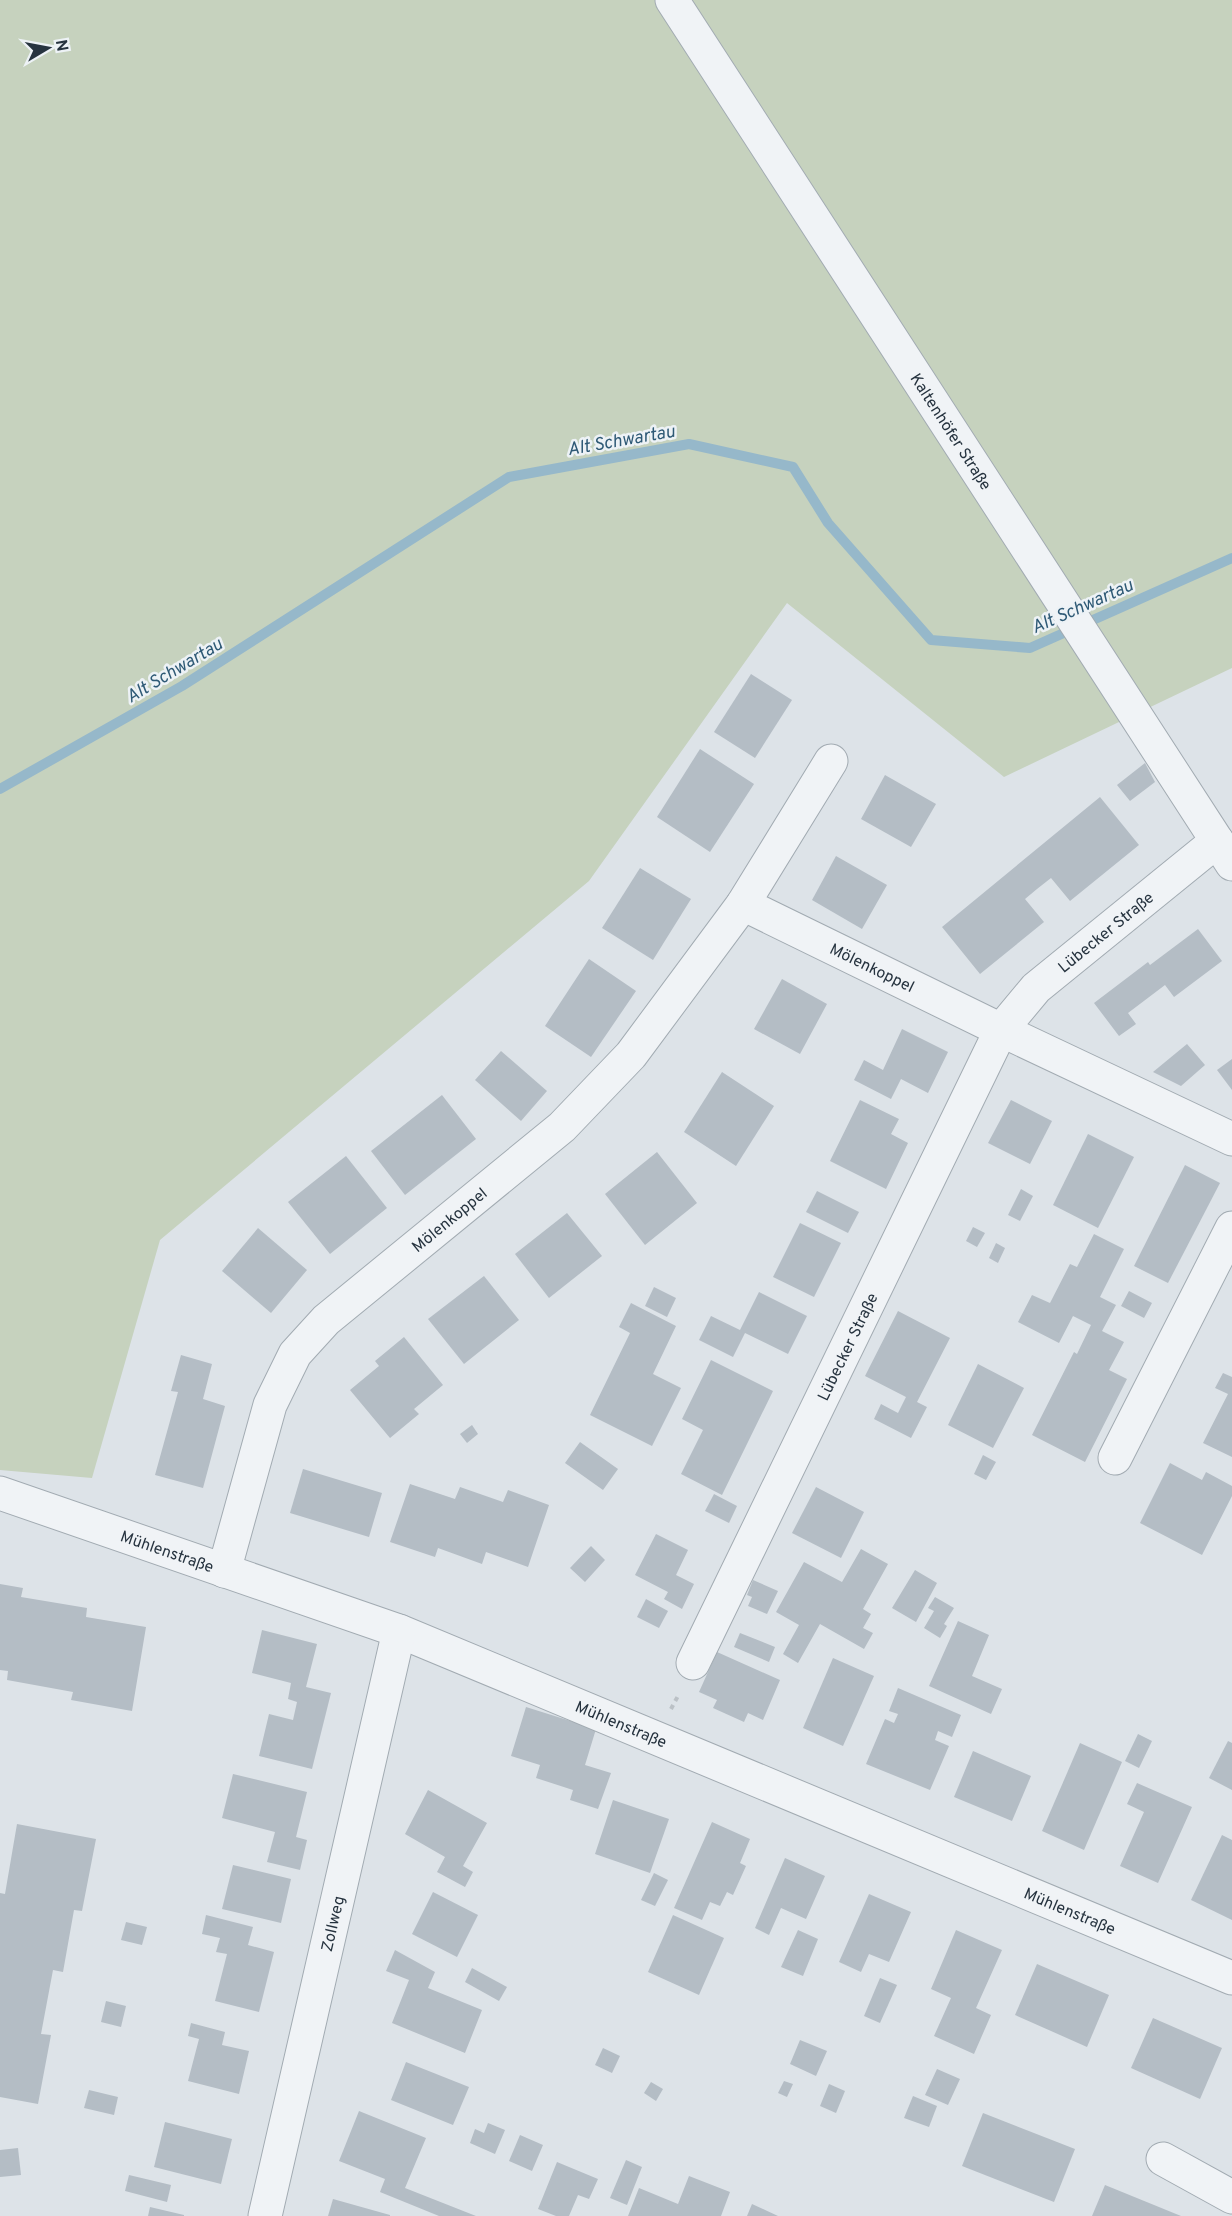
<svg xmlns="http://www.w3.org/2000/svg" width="1232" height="2216" viewBox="0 0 1232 2216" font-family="Overpass,sans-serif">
<rect width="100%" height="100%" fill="#dde3e8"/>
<!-- green -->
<path fill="#c6d2be" d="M0 0H1232V668L1004 777 787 603 589 881 160 1240 92 1478 0 1470Z"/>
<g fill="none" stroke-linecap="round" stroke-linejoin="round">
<!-- stream -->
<path stroke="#96b8ca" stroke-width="10" d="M0 789 182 686 509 477 689 444 793 467 828 523 931 640 1030 648 1232 558"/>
</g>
<!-- building -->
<g fill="#b4bdc5">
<path d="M751 674 792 700 755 758 714 732Z"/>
<path d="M700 749 754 784 710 852 657 817Z"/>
<path d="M1145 763 1155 782 1130 801 1117 785Z"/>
<path d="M885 775 936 804 911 847 861 819Z"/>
<path d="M1100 797 1139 845 1070 901 1051 878 1037 889 1025 899 1044 922 980 974 942 927Z"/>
<path d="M836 856 887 885 862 929 812 900Z"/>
<path d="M640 868 691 899 653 960 602 928Z"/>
<path d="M1198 929 1222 961 1174 997 1165 985 1128 1013 1136 1024 1119 1036 1094 1003 1148 962 1150 965Z"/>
<path d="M589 959 636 991 591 1057 545 1026Z"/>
<path d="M782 979 827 1004 800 1054 754 1029Z"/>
<path d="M902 1029 948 1052 928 1093 901 1079 891 1099 854 1080 864 1060 883 1070Z"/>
<path d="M1187 1044 1205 1065 1181 1086 1153 1072Z"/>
<path d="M501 1051 547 1091 521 1121 475 1080Z"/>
<path d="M1232 1059V1090L1217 1070Z"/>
<path d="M722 1072 774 1106 736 1166 684 1132Z"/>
<path d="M442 1095 476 1139 405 1195 371 1151Z"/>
<path d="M860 1100 899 1119 891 1134 908 1143 886 1189 830 1161Z"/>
<path d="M1011 1100 1052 1121 1030 1164 988 1143Z"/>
<path d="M1088 1134 1134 1157 1098 1228 1053 1205Z"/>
<path d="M657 1152 697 1203 645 1245 605 1194Z"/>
<path d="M346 1156 387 1208 330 1254 288 1202Z"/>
<path d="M1185 1165 1220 1183 1168 1283 1134 1266Z"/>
<path d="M1021 1189 1033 1196 1020 1221 1008 1215Z"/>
<path d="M817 1191 859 1212 848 1233 806 1212Z"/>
<path d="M567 1213 602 1256 549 1298 515 1254Z"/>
<path d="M800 1223 841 1243 814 1297 773 1277Z"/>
<path d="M973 1227 985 1233 977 1247 966 1241Z"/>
<path d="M258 1228 307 1270 271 1313 222 1271Z"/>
<path d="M1094 1234 1124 1249 1100 1297 1116 1305 1102 1331 1124 1342 1109 1370 1127 1379 1085 1462 1032 1435 1074 1352 1077 1354 1091 1325 1073 1316 1059 1343 1018 1322 1032 1295 1050 1303 1070 1264 1077 1267Z"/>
<path d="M996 1243 1005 1248 998 1263 989 1258Z"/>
<path d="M484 1276 519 1320 464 1364 428 1319Z"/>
<path d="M654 1287 676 1298 667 1317 645 1306Z"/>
<path d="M1129 1291 1152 1303 1144 1318 1121 1306Z"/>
<path d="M759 1292 807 1316 788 1354 745 1333 733 1357 699 1340 711 1316 740 1330Z"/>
<path d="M631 1303 676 1326 653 1374 681 1388 652 1446 590 1415 630 1333 619 1327Z"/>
<path d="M898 1311 950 1338 917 1402 927 1407 911 1438 874 1419 881 1404 898 1413 906 1397 865 1376Z"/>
<path d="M404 1337 443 1385 414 1409 419 1414 390 1438 350 1390 379 1366 375 1361Z"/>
<path d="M181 1355 212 1364 203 1399 225 1406 203 1488 155 1475 178 1392 171 1391Z"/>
<path d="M711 1360 773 1391 722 1495 681 1474 703 1430 682 1419Z"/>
<path d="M978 1364 1024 1388 993 1448 948 1425Z"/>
<path d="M1223 1373 1232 1377V1457L1203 1443 1228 1394 1215 1388Z"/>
<path d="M472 1425 478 1434 467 1443 460 1434Z"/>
<path d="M580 1442 618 1469 603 1490 565 1463Z"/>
<path d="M983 1455 996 1462 986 1480 974 1474Z"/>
<path d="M1170 1463 1202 1480 1206 1472 1232 1486V1496L1202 1555 1140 1523Z"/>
<path d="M303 1469 382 1493 369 1537 290 1513Z"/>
<path d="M410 1484 455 1499 460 1487 503 1502 508 1490 549 1505 528 1567 486 1552 482 1564 438 1548 435 1557 390 1542Z"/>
<path d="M816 1487 864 1512 841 1558 792 1533Z"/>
<path d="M714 1494 737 1506 729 1523 705 1511Z"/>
<path d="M656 1534 688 1550 676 1575 694 1584 682 1609 664 1599 668 1592 635 1575Z"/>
<path d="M591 1546 605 1560 585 1582 570 1568Z"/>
<path d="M861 1549 888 1564 863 1609 871 1614 863 1628 873 1633 864 1649 820 1624 798 1663 783 1654 799 1625 776 1612 804 1562 842 1582Z"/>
<path d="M915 1570 937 1583 916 1622 892 1608Z"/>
<path d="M753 1580 778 1591 767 1614 748 1606 752 1597 747 1595Z"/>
<path d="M0 1584 23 1588 21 1597 87 1608 86 1617 146 1627 132 1711 71 1700 73 1692 7 1680 8 1671 0 1670Z"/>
<path d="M935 1597 954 1608 944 1624 947 1626 940 1638 924 1628 934 1611 928 1608Z"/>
<path d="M646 1599 668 1611 659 1628 637 1617Z"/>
<path d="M958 1621 989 1635 972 1676 1002 1689 991 1714 929 1686Z"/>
<path d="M262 1630 317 1644 306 1687 331 1693 312 1769 259 1756 269 1714 293 1720 297 1702 288 1699 291 1683 252 1673Z"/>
<path d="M740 1633 775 1647 769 1662 734 1647Z"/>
<path d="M717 1652 780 1680 763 1720 748 1713 744 1722 713 1708 717 1700 699 1692Z"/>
<path d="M833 1658 874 1676 843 1746 803 1728Z"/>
<path d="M898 1688 961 1715 952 1737 938 1731 935 1740 949 1746 930 1790 866 1764 885 1719 894 1723 898 1714 889 1711Z"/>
<path d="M526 1707 596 1729 585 1765 611 1773 598 1809 570 1800 573 1790 536 1778 540 1765 511 1756Z"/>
<path d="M1138 1734 1152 1741 1139 1768 1125 1761Z"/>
<path d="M1228 1741 1232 1743V1790L1209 1778Z"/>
<path d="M1080 1743 1122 1762 1084 1850 1042 1831Z"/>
<path d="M973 1751 1031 1776 1012 1821 954 1797Z"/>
<path d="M233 1774 307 1792 296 1837 307 1840 300 1870 267 1862 275 1832 222 1818Z"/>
<path d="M1137 1783 1192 1807 1158 1883 1120 1866 1144 1812 1127 1804Z"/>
<path d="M428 1790 487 1823 463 1866 473 1872 465 1887 437 1872 445 1857 405 1834Z"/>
<path d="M613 1800 669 1819 650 1873 595 1854Z"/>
<path d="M712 1822 750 1839 740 1863 746 1866 733 1895 727 1892 720 1906 710 1902 702 1920 674 1908Z"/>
<path d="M17 1824 96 1839 82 1911 74 1910 63 1972 53 1970 41 2034 51 2035 38 2104 0 2097V1893L5 1894Z"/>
<path d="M1222 1835 1232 1840V1920L1191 1900Z"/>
<path d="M785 1858 825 1876 806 1919 781 1908 769 1935 755 1928Z"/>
<path d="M233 1865 291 1879 281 1923 222 1909Z"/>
<path d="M654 1873 668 1880 655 1906 641 1900Z"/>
<path d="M433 1892 478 1915 457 1957 412 1934Z"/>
<path d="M869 1894 911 1912 889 1962 869 1954 861 1972 839 1962Z"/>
<path d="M206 1915 253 1927 248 1945 274 1952 259 2012 215 2001 227 1954 216 1952 220 1938 202 1934Z"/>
<path d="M673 1915 724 1938 699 1995 648 1972Z"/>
<path d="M126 1922 147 1927 142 1945 121 1940Z"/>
<path d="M798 1930 818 1939 803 1976 781 1967Z"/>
<path d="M956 1930 1002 1950 976 2008 991 2015 974 2054 934 2036 951 1998 931 1989Z"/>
<path d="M395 1950 435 1972 428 1988 482 2010 465 2053 392 2023 409 1980 386 1971Z"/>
<path d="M1037 1964 1109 1995 1087 2047 1015 2015Z"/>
<path d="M472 1968 507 1987 499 2001 465 1982Z"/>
<path d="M880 1978 897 1985 880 2023 864 2016Z"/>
<path d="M106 2001 126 2006 121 2027 101 2022Z"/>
<path d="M1153 2018 1222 2048 1200 2099 1131 2068Z"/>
<path d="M191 2023 225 2032 222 2045 249 2051 239 2094 188 2081 199 2039 188 2036Z"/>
<path d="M800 2040 827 2051 816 2076 790 2064Z"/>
<path d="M603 2048 620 2056 612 2073 595 2065Z"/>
<path d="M406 2062 469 2087 453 2125 391 2100Z"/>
<path d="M937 2069 960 2079 948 2105 925 2095Z"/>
<path d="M784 2081 793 2084 787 2097 778 2093Z"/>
<path d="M651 2082 663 2089 656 2101 644 2093Z"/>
<path d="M829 2084 845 2091 836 2113 820 2106Z"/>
<path d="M89 2090 118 2097 114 2115 84 2108Z"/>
<path d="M913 2096 937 2106 929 2127 904 2118Z"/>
<path d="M359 2111 426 2138 405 2188 476 2216H439L380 2192 385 2179 339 2161Z"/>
<path d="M983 2113 1075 2149 1054 2202 962 2166Z"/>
<path d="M165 2122 232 2139 221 2184 154 2167Z"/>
<path d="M488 2123 505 2130 495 2154 470 2143 475 2129 484 2133Z"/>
<path d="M520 2135 543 2145 532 2171 509 2161Z"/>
<path d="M18 2148 21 2175 0 2177V2150Z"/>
<path d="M626 2160 642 2167 627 2205 610 2198Z"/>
<path d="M557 2162 598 2179 589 2199 578 2195 569 2216H556L538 2209Z"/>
<path d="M129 2175 171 2185 167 2202 125 2191Z"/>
<path d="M689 2176 730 2192 721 2216H628L639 2188 678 2204Z"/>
<path d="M1105 2185 1181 2216H1092Z"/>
<path d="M333 2199 390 2215V2216H328Z"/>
<path d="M752 2204 778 2216H747Z"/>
<path d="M150 2207 184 2215V2216H148Z"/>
</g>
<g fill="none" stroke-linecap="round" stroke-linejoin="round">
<defs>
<g id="minor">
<path id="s1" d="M672 0 1232 864"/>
<path id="s2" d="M743 904 1001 1030 1232 1139"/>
<path d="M1115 1458 1232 1228"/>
<path id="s3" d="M0 1493 399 1631 1232 1978"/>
<path id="s4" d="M224 1571 270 1405 295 1354 326 1320 562 1127 631 1055 743 904 831 761"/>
<path id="s5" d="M693 1663 1001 1030 1036 988 1217 841"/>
<path d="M1163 2159 1232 2197"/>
<path id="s6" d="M265 2216 399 1631"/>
</g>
</defs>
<!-- minor casing -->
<use href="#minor" stroke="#a2abb2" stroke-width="35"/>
<!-- path -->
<path stroke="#bbc1c6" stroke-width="4" stroke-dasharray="4.5 4.5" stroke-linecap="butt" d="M671 1709 679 1694"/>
<!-- minor -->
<use href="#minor" stroke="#f0f3f6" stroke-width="33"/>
</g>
<g text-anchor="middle" stroke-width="5" stroke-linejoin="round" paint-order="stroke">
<!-- street labels -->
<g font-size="16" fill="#26333f" stroke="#edf2f6">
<text dy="6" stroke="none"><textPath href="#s1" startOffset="514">Kaltenhöfer Straße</textPath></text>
<text dy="6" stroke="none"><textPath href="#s5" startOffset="848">Lübecker Straße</textPath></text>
<text dy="6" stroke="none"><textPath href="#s2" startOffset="144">Mölenkoppel</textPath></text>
<text dy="6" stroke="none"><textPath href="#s4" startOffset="434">Mölenkoppel</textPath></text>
<text dy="6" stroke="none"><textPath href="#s5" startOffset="352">Lübecker Straße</textPath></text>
<text dy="6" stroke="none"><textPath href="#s3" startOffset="177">Mühlenstraße</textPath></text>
<text dy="6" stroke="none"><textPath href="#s3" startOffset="663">Mühlenstraße</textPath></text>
<text dy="6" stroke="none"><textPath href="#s3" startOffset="1149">Mühlenstraße</textPath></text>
<text dy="6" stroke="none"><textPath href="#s6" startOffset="300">Zollweg</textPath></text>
</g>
<!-- water labels -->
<g font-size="18" font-style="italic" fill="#2e5975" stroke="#edf2f6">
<text transform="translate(621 440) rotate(-10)" y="6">Alt Schwartau</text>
<text transform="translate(1082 606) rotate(-24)" y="6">Alt Schwartau</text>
<text transform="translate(174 670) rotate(-31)" y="6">Alt Schwartau</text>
</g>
</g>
<!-- north arrow -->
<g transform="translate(48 48) rotate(80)" stroke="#edf2f6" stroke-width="4.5" paint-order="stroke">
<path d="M0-4.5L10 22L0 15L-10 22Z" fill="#26333f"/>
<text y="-9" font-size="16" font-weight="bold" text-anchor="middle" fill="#26333f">N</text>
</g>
</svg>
